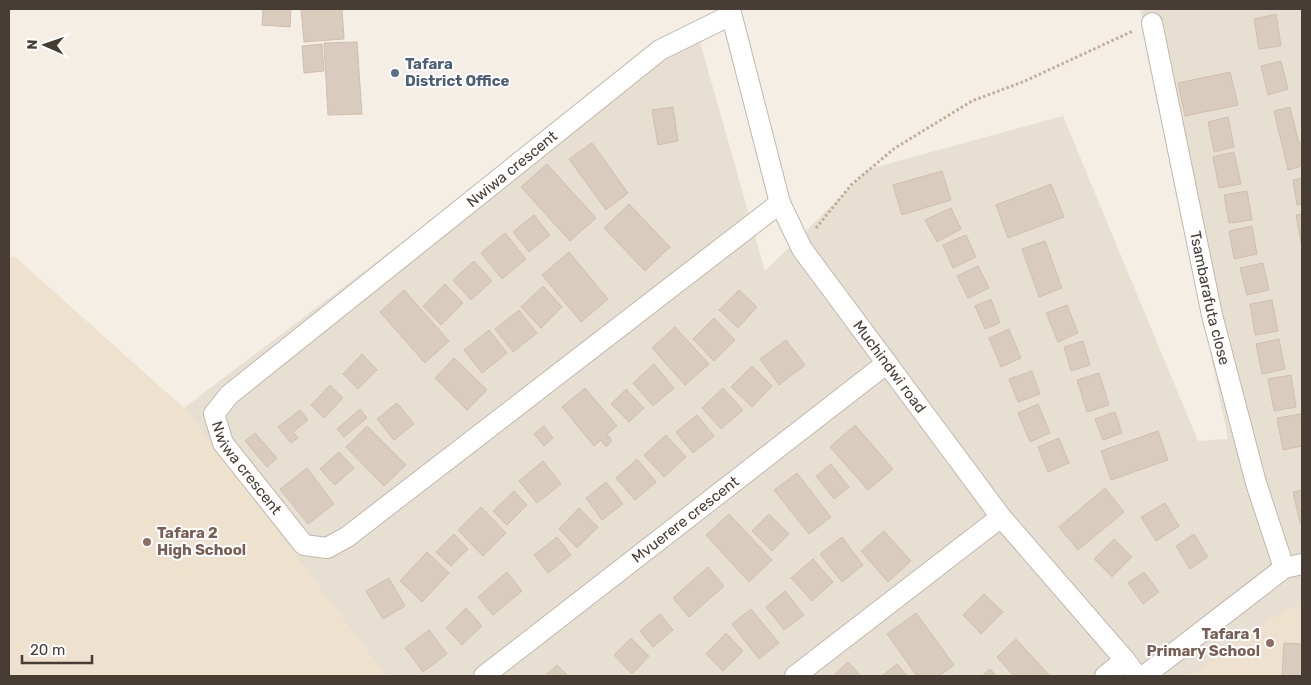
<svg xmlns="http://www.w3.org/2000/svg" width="1311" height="685" viewBox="0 0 1311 685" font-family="Rubik,sans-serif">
<rect width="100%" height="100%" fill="#f4eee5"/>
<!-- residential -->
<path fill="#e8dfd3" d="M1140 9H1302V676H386L184 408 694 21 765 271 869 169 1063 116 1198 441 1228 439Z"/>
<!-- education -->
<g fill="#eee1ce">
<path d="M14 256 184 408 386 676H9V258Z"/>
<path d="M1302 606V676H1190L1286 609Z"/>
</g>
<!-- building -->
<g fill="#d9cbbd" stroke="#d1bfac">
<path d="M263 9H291L290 27 262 25Z"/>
<path d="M301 9H342L344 39 304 42Z"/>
<path d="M1276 14 1281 46 1259 49 1254 19Z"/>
<path d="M357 42 362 114 328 115 324 43Z"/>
<path d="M322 44 324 71 304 73 302 46Z"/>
<path d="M1281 61 1288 89 1268 95 1261 66Z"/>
<path d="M1230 72 1238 105 1185 116 1178 83Z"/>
<path d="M673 107 678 141 658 145 652 110Z"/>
<path d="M1290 107 1299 143 1302 142V166L1288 170 1274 111Z"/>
<path d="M1228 117 1234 147 1214 152 1208 122Z"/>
<path d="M592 143 628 193 606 210 569 159Z"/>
<path d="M1234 152 1241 184 1219 188 1213 157Z"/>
<path d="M547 164 596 218 570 241 521 187Z"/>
<path d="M942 171 951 200 902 215 893 185Z"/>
<path d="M1302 178V204L1297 205 1293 180Z"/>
<path d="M1051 184 1064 217 1008 238 996 205Z"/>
<path d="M1247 191 1252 220 1229 223 1224 195Z"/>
<path d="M629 204 670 247 645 271 604 228Z"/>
<path d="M951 208 961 229 937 242 925 220Z"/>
<path d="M1302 214V248L1296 215Z"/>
<path d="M534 215 550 235 529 252 513 232Z"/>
<path d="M1252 226 1257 254 1234 259 1229 231Z"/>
<path d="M505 233 526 259 502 279 481 253Z"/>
<path d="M966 235 976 257 953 268 943 245Z"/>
<path d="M1045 241 1062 288 1039 297 1022 249Z"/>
<path d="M569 252 608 299 581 322 542 275Z"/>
<path d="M474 261 492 281 471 300 453 280Z"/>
<path d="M1263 263 1269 290 1247 295 1240 268Z"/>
<path d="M978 266 989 288 968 298 957 276Z"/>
<path d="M445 284 463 303 441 325 423 306Z"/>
<path d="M543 286 562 307 541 328 521 307Z"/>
<path d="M404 290 449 341 425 363 380 312Z"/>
<path d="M739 290 757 307 738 328 719 310Z"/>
<path d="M991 299 1000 323 985 329 975 306Z"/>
<path d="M1272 300 1278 331 1255 335 1250 304Z"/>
<path d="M1067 305 1078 333 1058 342 1046 313Z"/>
<path d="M519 310 537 333 513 352 495 329Z"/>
<path d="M714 318 735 340 714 361 693 339Z"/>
<path d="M675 327 709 364 685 385 652 348Z"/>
<path d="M1009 329 1021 358 1001 367 989 338Z"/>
<path d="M489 330 507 353 482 373 464 350Z"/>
<path d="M1279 339 1285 369 1262 374 1256 344Z"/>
<path d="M786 340 805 365 779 385 760 359Z"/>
<path d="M1083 341 1090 365 1071 371 1064 347Z"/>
<path d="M362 354 377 370 358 389 343 374Z"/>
<path d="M454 358 487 390 467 410 435 378Z"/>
<path d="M654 364 674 388 653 406 633 383Z"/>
<path d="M752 366 772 386 752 407 731 387Z"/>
<path d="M1032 371 1040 394 1018 402 1009 379Z"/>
<path d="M1099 373 1109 405 1087 412 1077 380Z"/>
<path d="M1291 375 1296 407 1274 411 1268 379Z"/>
<path d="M330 385 343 398 324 418 311 405Z"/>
<path d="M585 388 617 426 607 434 612 441 606 447 601 440 594 446 562 407Z"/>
<path d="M723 388 743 410 721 429 702 408Z"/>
<path d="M626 389 644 408 629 422 611 404Z"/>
<path d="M397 403 414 424 394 440 377 419Z"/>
<path d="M1038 404 1050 433 1030 442 1018 413Z"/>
<path d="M360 409 367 418 344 437 337 429Z"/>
<path d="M300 410 308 420 293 432 298 438 291 443 278 427Z"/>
<path d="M1115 412 1122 433 1103 440 1095 419Z"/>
<path d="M1301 414 1302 446 1283 450 1277 418Z"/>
<path d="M697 415 714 436 693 453 676 432Z"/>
<path d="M855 425 893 469 868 490 830 447Z"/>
<path d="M367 426 406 465 384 486 346 447Z"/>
<path d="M544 426 553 438 544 446 534 434Z"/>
<path d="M1158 431 1168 460 1111 480 1101 451Z"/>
<path d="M255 433 277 458 267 467 245 441Z"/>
<path d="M666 435 686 457 664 477 644 455Z"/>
<path d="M1059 438 1069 463 1048 472 1038 447Z"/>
<path d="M339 452 354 468 335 485 320 469Z"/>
<path d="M637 459 656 482 635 500 616 478Z"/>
<path d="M543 461 561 484 537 503 519 481Z"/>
<path d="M831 464 849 487 834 499 816 476Z"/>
<path d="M307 468 334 504 308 524 280 489Z"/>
<path d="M797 473 831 517 809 534 774 490Z"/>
<path d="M606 482 623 504 602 520 586 498Z"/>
<path d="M1105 488 1124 512 1078 550 1059 527Z"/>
<path d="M1302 490V523H1300L1293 492Z"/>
<path d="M514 491 527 505 507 525 493 511Z"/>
<path d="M1165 503 1179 526 1156 541 1141 517Z"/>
<path d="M481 507 506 533 483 556 458 530Z"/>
<path d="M579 508 598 527 577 548 559 529Z"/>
<path d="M729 514 772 560 749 582 706 535Z"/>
<path d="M769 514 789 534 772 551 752 531Z"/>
<path d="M884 531 911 561 888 582 861 551Z"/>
<path d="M454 534 468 549 451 566 436 552Z"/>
<path d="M1194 534 1208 557 1190 569 1176 546Z"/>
<path d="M557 537 571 555 548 573 534 555Z"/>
<path d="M842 537 863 565 842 582 820 554Z"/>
<path d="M1114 539 1132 557 1112 577 1094 559Z"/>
<path d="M427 552 449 573 422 602 400 581Z"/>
<path d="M813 559 833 582 812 601 791 578Z"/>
<path d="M708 567 724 586 689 617 673 598Z"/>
<path d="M507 572 522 591 493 615 478 597Z"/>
<path d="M1144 572 1159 592 1143 604 1128 583Z"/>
<path d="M389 578 405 606 383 619 366 591Z"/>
<path d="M785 591 804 615 784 630 766 607Z"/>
<path d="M984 594 1003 612 981 634 963 615Z"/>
<path d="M466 608 482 626 462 645 446 628Z"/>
<path d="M751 609 779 643 759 659 732 624Z"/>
<path d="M916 613 954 665 939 676H917L887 634Z"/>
<path d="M660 614 673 630 653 647 640 631Z"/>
<path d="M429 630 447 654 423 672 405 648Z"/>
<path d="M726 633 743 651 723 671 706 654Z"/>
<path d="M631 638 649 656 632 674 614 655Z"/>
<path d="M1016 639 1050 676H1014L997 657Z"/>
<path d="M1284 643 1302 644V676H1282Z"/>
<path d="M848 662 861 676H833Z"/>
<path d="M897 664 907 676H884L883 675Z"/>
<path d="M557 665 568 676H545Z"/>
<path d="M990 669 997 676H982Z"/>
</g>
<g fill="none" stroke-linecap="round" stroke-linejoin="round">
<defs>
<g id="minor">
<path id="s1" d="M730 9 780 203 802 249 1001 517 1125 660 1137 676"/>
<path id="s2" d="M731 15 660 50 229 395 214 414 223 443 304 545 327 548 347 537 780 203"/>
<path id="s3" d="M1152 23 1212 315 1256 483 1284 568"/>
<path id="s4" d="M484 676 887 363"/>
<path d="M795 676 1001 517"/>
<path d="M1105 676 1125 660"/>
<path d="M1144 676 1284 568 1302 564"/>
</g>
</defs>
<!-- minor casing -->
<use href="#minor" stroke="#c3b7aa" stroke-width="22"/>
<!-- path -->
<path stroke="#c2ae97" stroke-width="3" stroke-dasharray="2.5 2.5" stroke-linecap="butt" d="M816 228 852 184 895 148 972 101 1025 81 1133 31"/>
<!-- minor -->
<use href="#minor" stroke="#fff" stroke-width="20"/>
</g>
<!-- markers -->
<circle fill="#5c6f8a" stroke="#fff" stroke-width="2" cx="395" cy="73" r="5"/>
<g fill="#8d6e63" stroke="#fff" stroke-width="2">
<circle cx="147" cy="542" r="5"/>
<circle cx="1270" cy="643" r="5"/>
</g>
<g text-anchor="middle" stroke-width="4" stroke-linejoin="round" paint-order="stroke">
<!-- service labels -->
<g font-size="15" font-weight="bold" fill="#4e5e75" stroke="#fff" text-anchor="start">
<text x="405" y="69">Tafara<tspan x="405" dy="17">District Office</tspan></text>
</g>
<!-- street labels -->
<g font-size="15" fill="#473d34" stroke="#fff">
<text transform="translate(512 169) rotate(-39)" y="5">Nwiwa crescent</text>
<text dy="5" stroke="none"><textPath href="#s3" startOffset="281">Tsambarafuta close</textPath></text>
<text dy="5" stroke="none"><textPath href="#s1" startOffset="398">Muchindwi road</textPath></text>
<text dy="5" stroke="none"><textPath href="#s2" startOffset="719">Nwiwa crescent</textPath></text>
<text dy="5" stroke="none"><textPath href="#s4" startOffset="255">Mvuerere crescent</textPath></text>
</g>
<!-- education labels -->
<g font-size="15" font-weight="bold" fill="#785e54" stroke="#fff" text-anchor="start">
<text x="157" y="538">Tafara 2<tspan x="157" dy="17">High School</tspan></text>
<text x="1260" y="639" text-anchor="end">Tafara 1<tspan x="1260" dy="17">Primary School</tspan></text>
</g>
</g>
<!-- border -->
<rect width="1311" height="685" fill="none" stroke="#473d34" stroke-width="20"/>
<!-- north arrow -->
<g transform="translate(45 45) rotate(272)" stroke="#ffffff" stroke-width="4" paint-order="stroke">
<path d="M0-4L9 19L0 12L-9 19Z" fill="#473d34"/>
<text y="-8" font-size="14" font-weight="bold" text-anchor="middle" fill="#473d34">N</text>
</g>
<!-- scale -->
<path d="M22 655v8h70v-8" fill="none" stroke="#473d34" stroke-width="2.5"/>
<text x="30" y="655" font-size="15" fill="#473d34" stroke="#ffffff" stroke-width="4" paint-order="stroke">20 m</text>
</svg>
